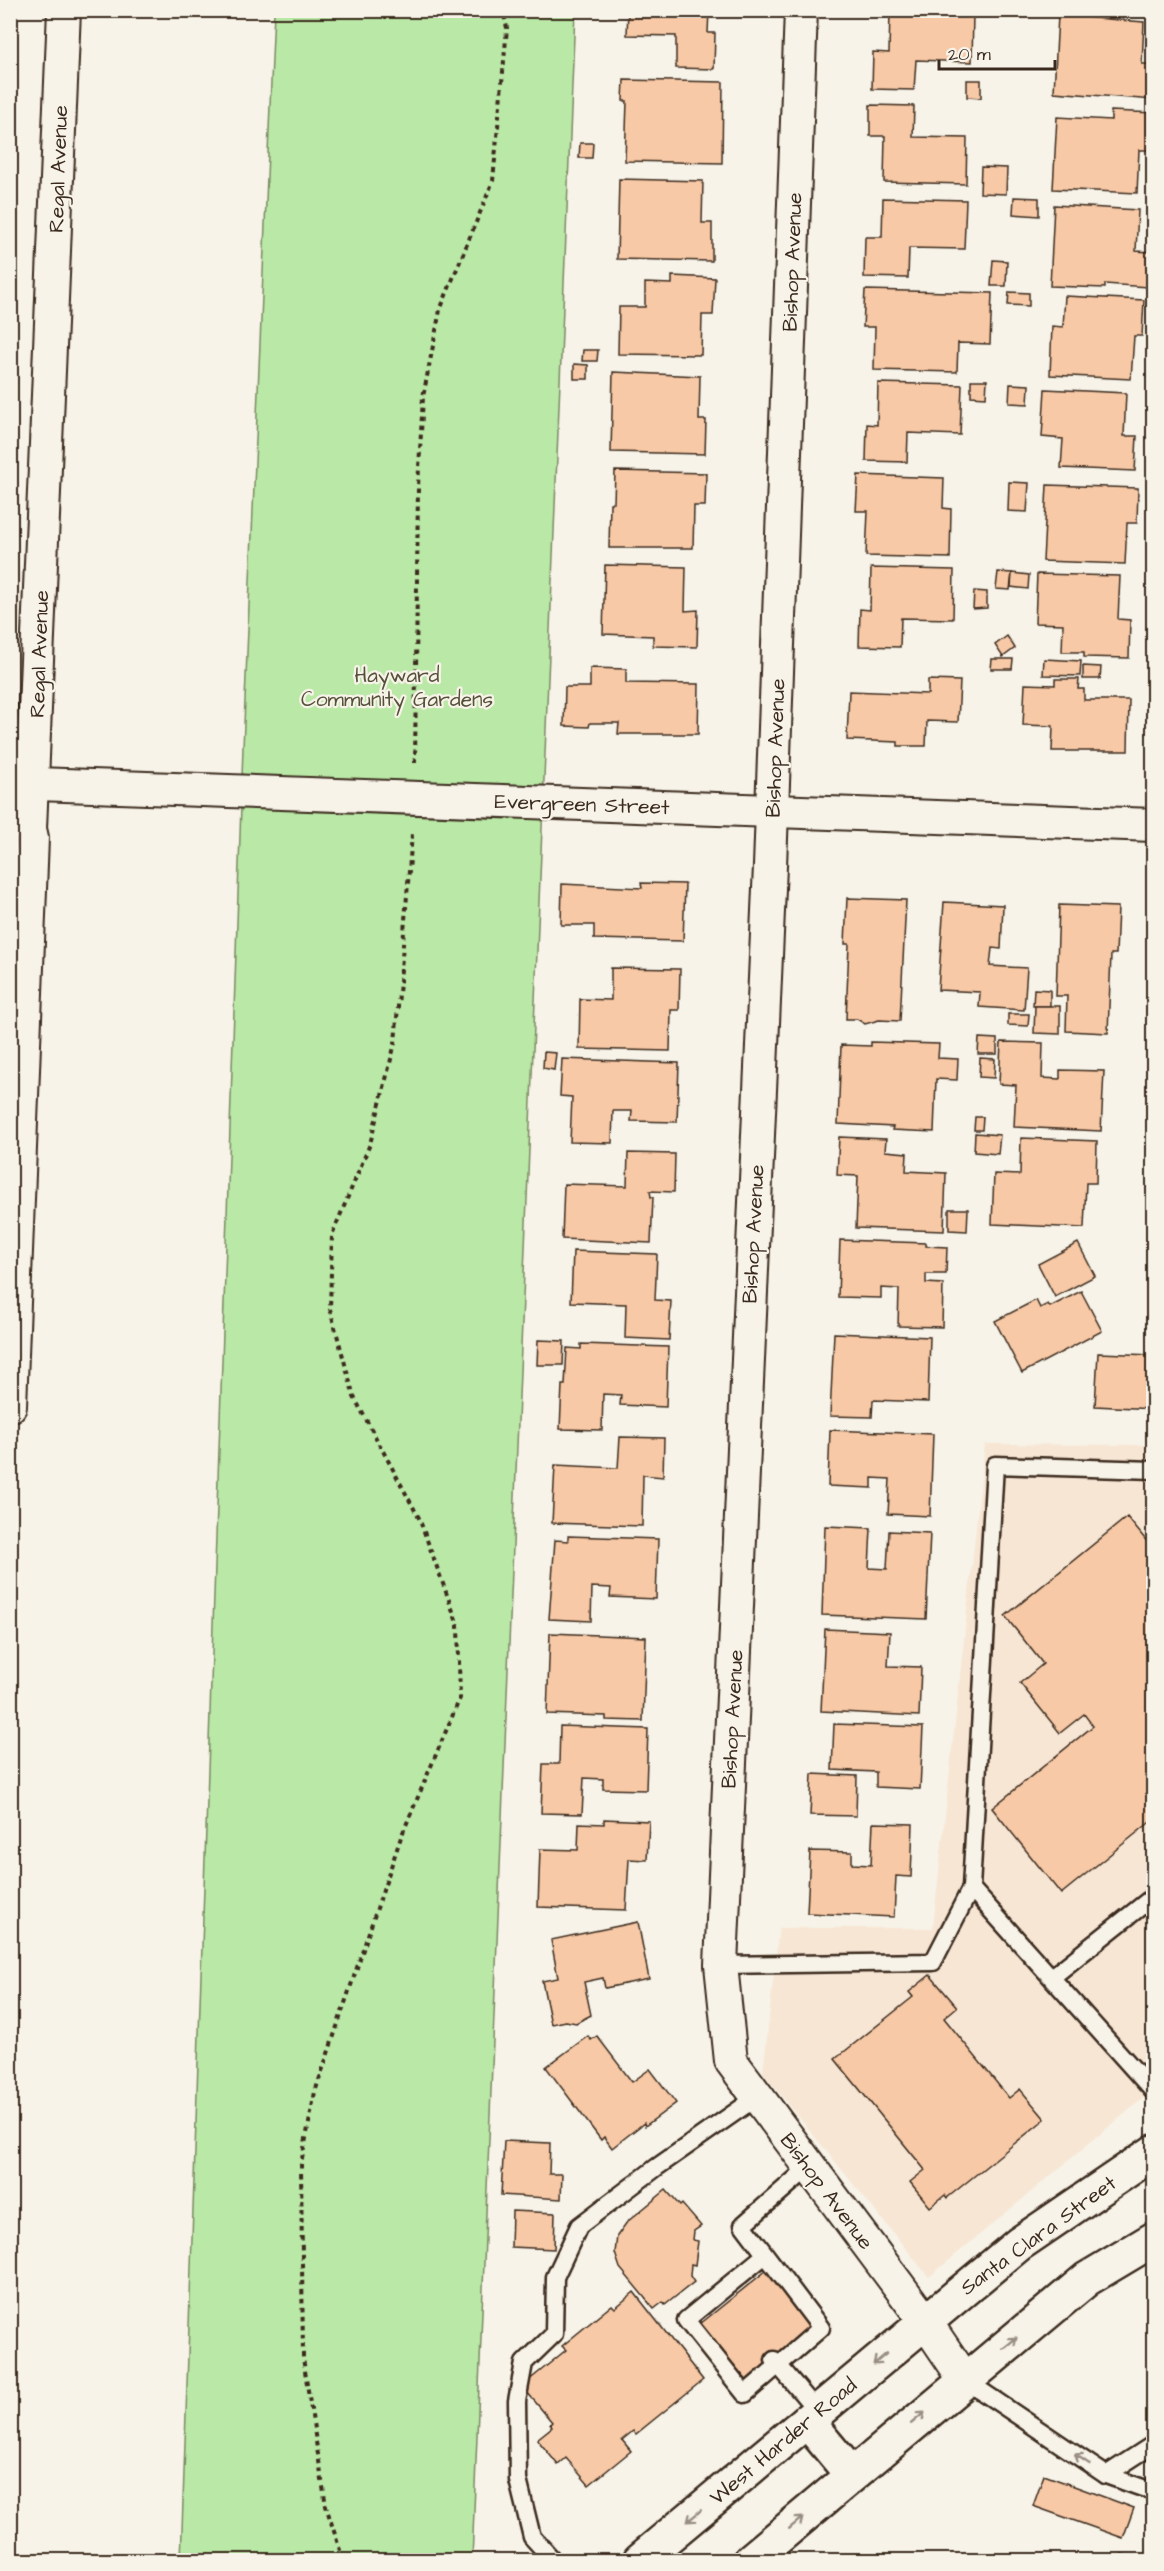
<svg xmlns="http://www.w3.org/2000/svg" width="1164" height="2571" viewBox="0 0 1164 2571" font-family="'Architects Daughter',sans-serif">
<rect width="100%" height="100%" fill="#f7f3e8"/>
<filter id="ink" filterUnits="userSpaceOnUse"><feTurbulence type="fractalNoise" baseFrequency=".0167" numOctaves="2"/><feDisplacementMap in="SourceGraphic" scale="12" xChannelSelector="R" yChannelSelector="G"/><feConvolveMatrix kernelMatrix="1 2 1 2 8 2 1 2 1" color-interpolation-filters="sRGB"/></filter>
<g filter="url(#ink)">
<!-- built -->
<path fill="#f7e6d4" d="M985 1444 1153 1445V2090L929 2277 763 2073 779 1928H933Z"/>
<!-- green -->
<path fill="#bae8a7" stroke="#7a8962" stroke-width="1.5" d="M274 11H575L472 2560H181L243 748Z"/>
<!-- building -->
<g fill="#f7c9a6" stroke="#3b2a1e" stroke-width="1.5">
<path d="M628 10H709L708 33H715L714 69 676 68V36L627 35Z"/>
<path d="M890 11 973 14 972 62 916 60 914 90 872 89 873 52 889 53Z"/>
<path d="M1058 15 1144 22 1142 64H1154V100L1054 92Z"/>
<path d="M624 80 723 82 722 163 625 161 627 101H623Z"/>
<path d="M967 80H981V98L967 97Z"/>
<path d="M870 105 914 106 913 137 967 138 966 184 884 182 885 136H870Z"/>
<path d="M1111 111 1154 113V150H1139L1137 193 1053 189 1057 117 1111 120Z"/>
<path d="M580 143H593L592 158H579Z"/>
<path d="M981 167 1007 168 1006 194 980 193Z"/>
<path d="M619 179 703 181 702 223H712V261L617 259Z"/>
<path d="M1014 197 1039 198V216L1013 214Z"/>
<path d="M883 198 966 200 964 249 909 248 908 278 864 277 865 237H882Z"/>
<path d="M1054 205 1138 210 1136 251 1150 252 1148 287 1105 284V288L1050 286Z"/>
<path d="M993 260 1007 261 1006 286H991Z"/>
<path d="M672 276 715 278 713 315H702L701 355 618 354 619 307H645V283L672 284Z"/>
<path d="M865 290 992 293 990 344 958 343 957 372 874 370 875 327H863Z"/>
<path d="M1009 292 1029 293V306L1008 305Z"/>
<path d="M1065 296 1144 300 1142 336H1134L1131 379 1050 375 1052 326 1063 327Z"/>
<path d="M583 350H598L597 361H582Z"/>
<path d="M574 364 588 365V379H574Z"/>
<path d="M613 372 700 376 699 420H706L705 454 611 452Z"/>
<path d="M971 380H987L986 397 971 396Z"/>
<path d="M878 383 962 385 960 435 908 433 907 462 866 461 867 424 877 425Z"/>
<path d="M1010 384 1029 385 1028 404 1009 403Z"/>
<path d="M1045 389 1126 393 1124 436H1137L1135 471 1061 468 1063 439 1042 437Z"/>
<path d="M615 471 706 473 705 506H694L693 548H609L610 503H614Z"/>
<path d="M858 475 944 478 943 508 951 509 950 558 866 556 868 511H856Z"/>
<path d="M1009 482 1029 483 1027 512 1008 511Z"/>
<path d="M1047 485 1138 488 1137 523H1127L1125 564 1043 561Z"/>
<path d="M605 565 686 567 685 611 698 610 697 647 653 646V636L603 634Z"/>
<path d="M871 568 954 570 953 619 901 618 900 647 859 646 860 609 870 610Z"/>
<path d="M998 572 1012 573 1010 590 996 589Z"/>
<path d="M1012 573 1029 575 1028 589 1011 587Z"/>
<path d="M1037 574 1120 576 1118 619 1130 620 1129 658 1084 657V652H1062L1063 624 1035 623Z"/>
<path d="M974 591 987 592V608L973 609Z"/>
<path d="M1007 636 1015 648 1003 657 995 645Z"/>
<path d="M992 659H1013L1012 669H991Z"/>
<path d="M1044 659 1081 661 1080 676 1043 675Z"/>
<path d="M1083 666 1101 667 1100 679H1083Z"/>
<path d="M590 668 626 669V683L699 684 698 734H618L619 723H590L589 727 564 726 565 687H590Z"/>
<path d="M1055 679H1079L1078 689H1084V700H1129L1128 751H1052L1053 726 1023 725 1025 684 1055 685Z"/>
<path d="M928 680 960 681 958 722 927 721 926 746H898V742L847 740 849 691 928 694Z"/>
<path d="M641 883 685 884 683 941 594 939V925H561L562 884 642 888Z"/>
<path d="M847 898 906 900 900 1021 879 1020 865 1024 857 1019H846L849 944H845Z"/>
<path d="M944 902 1003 905 1001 949 992 948 990 966 1027 968 1024 1010 979 1007 980 992 938 990Z"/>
<path d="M1059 905 1118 907 1116 954H1111L1108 1033 1066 1031 1067 996H1056Z"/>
<path d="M611 968 680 969 679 1010H671L670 1051 579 1049 580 999 611 1000Z"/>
<path d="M1034 989 1050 990V1006H1033Z"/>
<path d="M1035 1006H1060V1034L1034 1033Z"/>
<path d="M1008 1014H1029L1028 1026 1008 1025Z"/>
<path d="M979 1038 997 1039V1054H978Z"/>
<path d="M871 1042 939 1044 938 1058 958 1059 957 1080 936 1079 934 1132 892 1130 893 1127 838 1124 841 1045 871 1046Z"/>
<path d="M1001 1042 1043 1043 1042 1078 1060 1079V1070L1104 1071 1101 1131 1014 1127 1016 1085 999 1084Z"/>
<path d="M544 1052 556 1053 554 1070 543 1068Z"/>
<path d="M980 1058 995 1059 994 1078 979 1077Z"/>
<path d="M562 1059 679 1063 677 1122 631 1121 632 1111H613L612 1143 570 1142 572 1097 560 1096Z"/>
<path d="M975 1117H983L982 1130H974Z"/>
<path d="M975 1133 1000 1135 998 1154 974 1152Z"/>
<path d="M839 1137 886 1139 885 1151 907 1153 906 1171 946 1173 944 1231 856 1228 858 1176 837 1175Z"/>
<path d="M1021 1138 1097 1141 1096 1183H1086L1084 1228 992 1224 994 1174 1020 1175Z"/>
<path d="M628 1153 675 1154 674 1192 650 1191 651 1197H653L651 1243 562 1239 564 1184 627 1186Z"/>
<path d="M949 1209H968L967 1231 949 1230Z"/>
<path d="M840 1240 926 1243V1246L947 1247 946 1274H926V1283L943 1284 942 1327 898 1326 899 1289 881 1288V1298L838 1297Z"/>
<path d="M1078 1243 1095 1276 1055 1297 1038 1264Z"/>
<path d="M573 1251 657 1254 655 1300 671 1301 669 1340 625 1338 626 1304 571 1302Z"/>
<path d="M1081 1291 1102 1331 1022 1373 995 1321 1036 1300 1040 1308 1048 1304 1050 1307Z"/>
<path d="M834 1333 930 1337 928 1402 873 1400 872 1417 830 1416Z"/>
<path d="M538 1340 564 1341 563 1365H537Z"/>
<path d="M581 1344 668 1347 666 1407 620 1405 621 1395 603 1394 602 1430 560 1429 562 1385H565L567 1348 581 1349Z"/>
<path d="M1098 1353 1154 1355V1409L1095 1406Z"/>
<path d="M830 1430 933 1434 930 1516 888 1514 890 1479 872 1478V1488L828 1486Z"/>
<path d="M620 1437 664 1438 663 1477 643 1475 642 1526 552 1523 555 1465 618 1468Z"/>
<path d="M1127 1517 1154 1550V1819L1061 1894 992 1808 1093 1726 1084 1714 1060 1733 1020 1683 1043 1664 1005 1616Z"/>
<path d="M825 1526 871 1528 869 1568 887 1569 889 1531 930 1533 926 1619 822 1615Z"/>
<path d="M568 1536 658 1539 656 1599 610 1597 611 1588 592 1587 591 1621 549 1619 555 1540 568 1541Z"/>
<path d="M825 1629 890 1632 888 1666 921 1667 919 1716 821 1711Z"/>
<path d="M550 1633 646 1637 643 1721 606 1720V1716L547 1714Z"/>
<path d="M834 1724 923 1727 920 1789 876 1787V1772L832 1770Z"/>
<path d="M560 1726 648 1729 646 1790 603 1789V1779L584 1778 582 1814 541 1813 543 1764H559Z"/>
<path d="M812 1774 857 1776 856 1816 810 1815Z"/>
<path d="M604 1819 649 1821 647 1860 629 1859 626 1910 538 1907 540 1849 578 1850 579 1823 604 1824Z"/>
<path d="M873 1823 913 1824 911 1877 896 1876 894 1917 807 1913 810 1851 852 1852V1864L871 1865Z"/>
<path d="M638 1922 649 1979 605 1988 603 1978 584 1982 591 2015 576 2023 566 2021 551 2024 542 1981 558 1978 551 1940Z"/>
<path d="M930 1975 957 2007 944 2018 1009 2098 1020 2089 1045 2119 947 2198 945 2195 930 2207 910 2182 925 2170 835 2059 913 1997 909 1992Z"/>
<path d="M588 2036 591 2040 597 2036 632 2082 650 2069 676 2103 645 2126 644 2123 612 2148 604 2137 601 2140 546 2067Z"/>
<path d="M504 2141 550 2143 549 2174H562L561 2199 501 2195Z"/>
<path d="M666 2190 680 2206 682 2204 701 2226 694 2231 693 2240 698 2241 695 2265 691 2264 690 2276 694 2282 665 2305 663 2302 654 2309 620 2268 615 2253 617 2236 627 2222Z"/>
<path d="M512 2211 555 2213 554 2249 511 2247Z"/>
<path d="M767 2270 814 2327 747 2381 700 2324Z"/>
<path d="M634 2292 703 2380 636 2434 633 2431 622 2440 631 2451 589 2485 566 2458 558 2465 537 2439 552 2427 550 2424 552 2422 522 2386 566 2350 562 2346 612 2305 615 2308Z"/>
<path d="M1044 2475 1134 2508 1123 2538 1033 2506Z"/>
<path d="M1122 2554 1141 2560H1119Z"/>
</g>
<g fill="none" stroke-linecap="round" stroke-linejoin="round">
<defs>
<g id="service">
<path d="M971 1888 1154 2092"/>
<path d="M721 1965 933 1962 971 1888 995 1465 1154 1470"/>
<path d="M1052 1977 1154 1896"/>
<path d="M765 2255 686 2320 745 2394 821 2328 743 2225 809 2167"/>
<path d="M774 2360 818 2412"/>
<path d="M965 2380 1106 2475 1154 2492"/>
<path d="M1106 2475 1154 2444"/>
<path d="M553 2560 532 2537 518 2480 517 2401 524 2363 554 2334 555 2277 579 2226 657 2167 757 2097"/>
</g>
<g id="minor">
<path d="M801 10 770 866 721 1965 731 2061 925 2321 965 2380"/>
<path d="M10 783 1154 825"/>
<path d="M10 1406 32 838 30 829 64 10"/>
</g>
<g id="secondary">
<path d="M807 2421 852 2475"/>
<path d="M640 2560 1019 2244 1154 2152"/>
<path d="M751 2560 1087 2279 1154 2239"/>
</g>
</defs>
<!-- service casing -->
<use href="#service" stroke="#3b2a1e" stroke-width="21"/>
<!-- minor casing -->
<use href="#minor" stroke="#3b2a1e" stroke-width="36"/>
<!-- secondary casing -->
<use href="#secondary" stroke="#3b2a1e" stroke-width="38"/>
<!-- path -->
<g stroke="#3b2a1e" stroke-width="4" stroke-dasharray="4.5 4.5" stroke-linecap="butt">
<path d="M415 763 418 486 423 397 440 310 493 181 507 28 503 10"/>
<path d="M343 2560 326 2506 303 2358 301 2164 315 2092 401 1837 460 1698 458 1625 419 1518 354 1397 330 1309 332 1235 370 1144 395 1043 412 834"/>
</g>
<!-- service -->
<use href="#service" stroke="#f7f3e8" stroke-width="16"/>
<!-- minor -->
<use href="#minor" stroke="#f7f3e8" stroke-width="32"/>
<!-- secondary -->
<use href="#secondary" stroke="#f7f3e8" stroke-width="33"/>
</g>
<!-- one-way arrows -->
<defs><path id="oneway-shaft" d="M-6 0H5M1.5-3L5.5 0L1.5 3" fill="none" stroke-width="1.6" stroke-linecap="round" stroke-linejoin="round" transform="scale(1.5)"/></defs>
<g stroke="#998e83">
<use href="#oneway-shaft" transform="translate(1010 2343) rotate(-39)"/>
<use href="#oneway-shaft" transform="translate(880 2359) rotate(140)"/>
<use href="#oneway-shaft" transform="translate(918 2418) rotate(-40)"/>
<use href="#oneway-shaft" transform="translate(1082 2459) rotate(-146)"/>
<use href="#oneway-shaft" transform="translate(694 2516) rotate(140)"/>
<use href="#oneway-shaft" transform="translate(796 2523) rotate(-40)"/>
</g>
</g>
<g text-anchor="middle" stroke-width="4.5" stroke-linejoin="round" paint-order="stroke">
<!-- street labels -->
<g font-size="21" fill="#3b2a1e" stroke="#f7f3e8">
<text transform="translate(58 169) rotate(-88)" y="7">Regal Avenue</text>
<text transform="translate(792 262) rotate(-88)" y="7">Bishop Avenue</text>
<text transform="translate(39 654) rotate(-88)" y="7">Regal Avenue</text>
<text transform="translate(775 748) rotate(-88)" y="7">Bishop Avenue</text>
<text transform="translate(582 804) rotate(2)" y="7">Evergreen Street</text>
<text transform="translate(753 1234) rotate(-87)" y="7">Bishop Avenue</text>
<text transform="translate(732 1719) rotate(-87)" y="7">Bishop Avenue</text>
<text transform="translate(827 2191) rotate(53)" y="7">Bishop Avenue</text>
<text transform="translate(1038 2235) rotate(-36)" y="7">Santa Clara Street</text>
<text transform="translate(783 2441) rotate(-40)" y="7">West Harder Road</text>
</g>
<!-- park labels -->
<g font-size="21" fill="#545039" stroke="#f7f3e8">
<text x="397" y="682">Hayward<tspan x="397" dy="24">Community Gardens</tspan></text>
</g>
</g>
<!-- margin -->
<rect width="1164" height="2571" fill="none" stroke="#f7f3e8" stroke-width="36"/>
<rect x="18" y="18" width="1128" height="2535" fill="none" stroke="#3b2a1e" stroke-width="2" filter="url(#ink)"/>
<!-- scale -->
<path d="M939 60v9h116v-9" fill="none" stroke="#3b2a1e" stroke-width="3"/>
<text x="948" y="60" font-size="18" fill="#3b2a1e" stroke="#f7f3e8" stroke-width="4.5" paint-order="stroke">20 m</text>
</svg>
